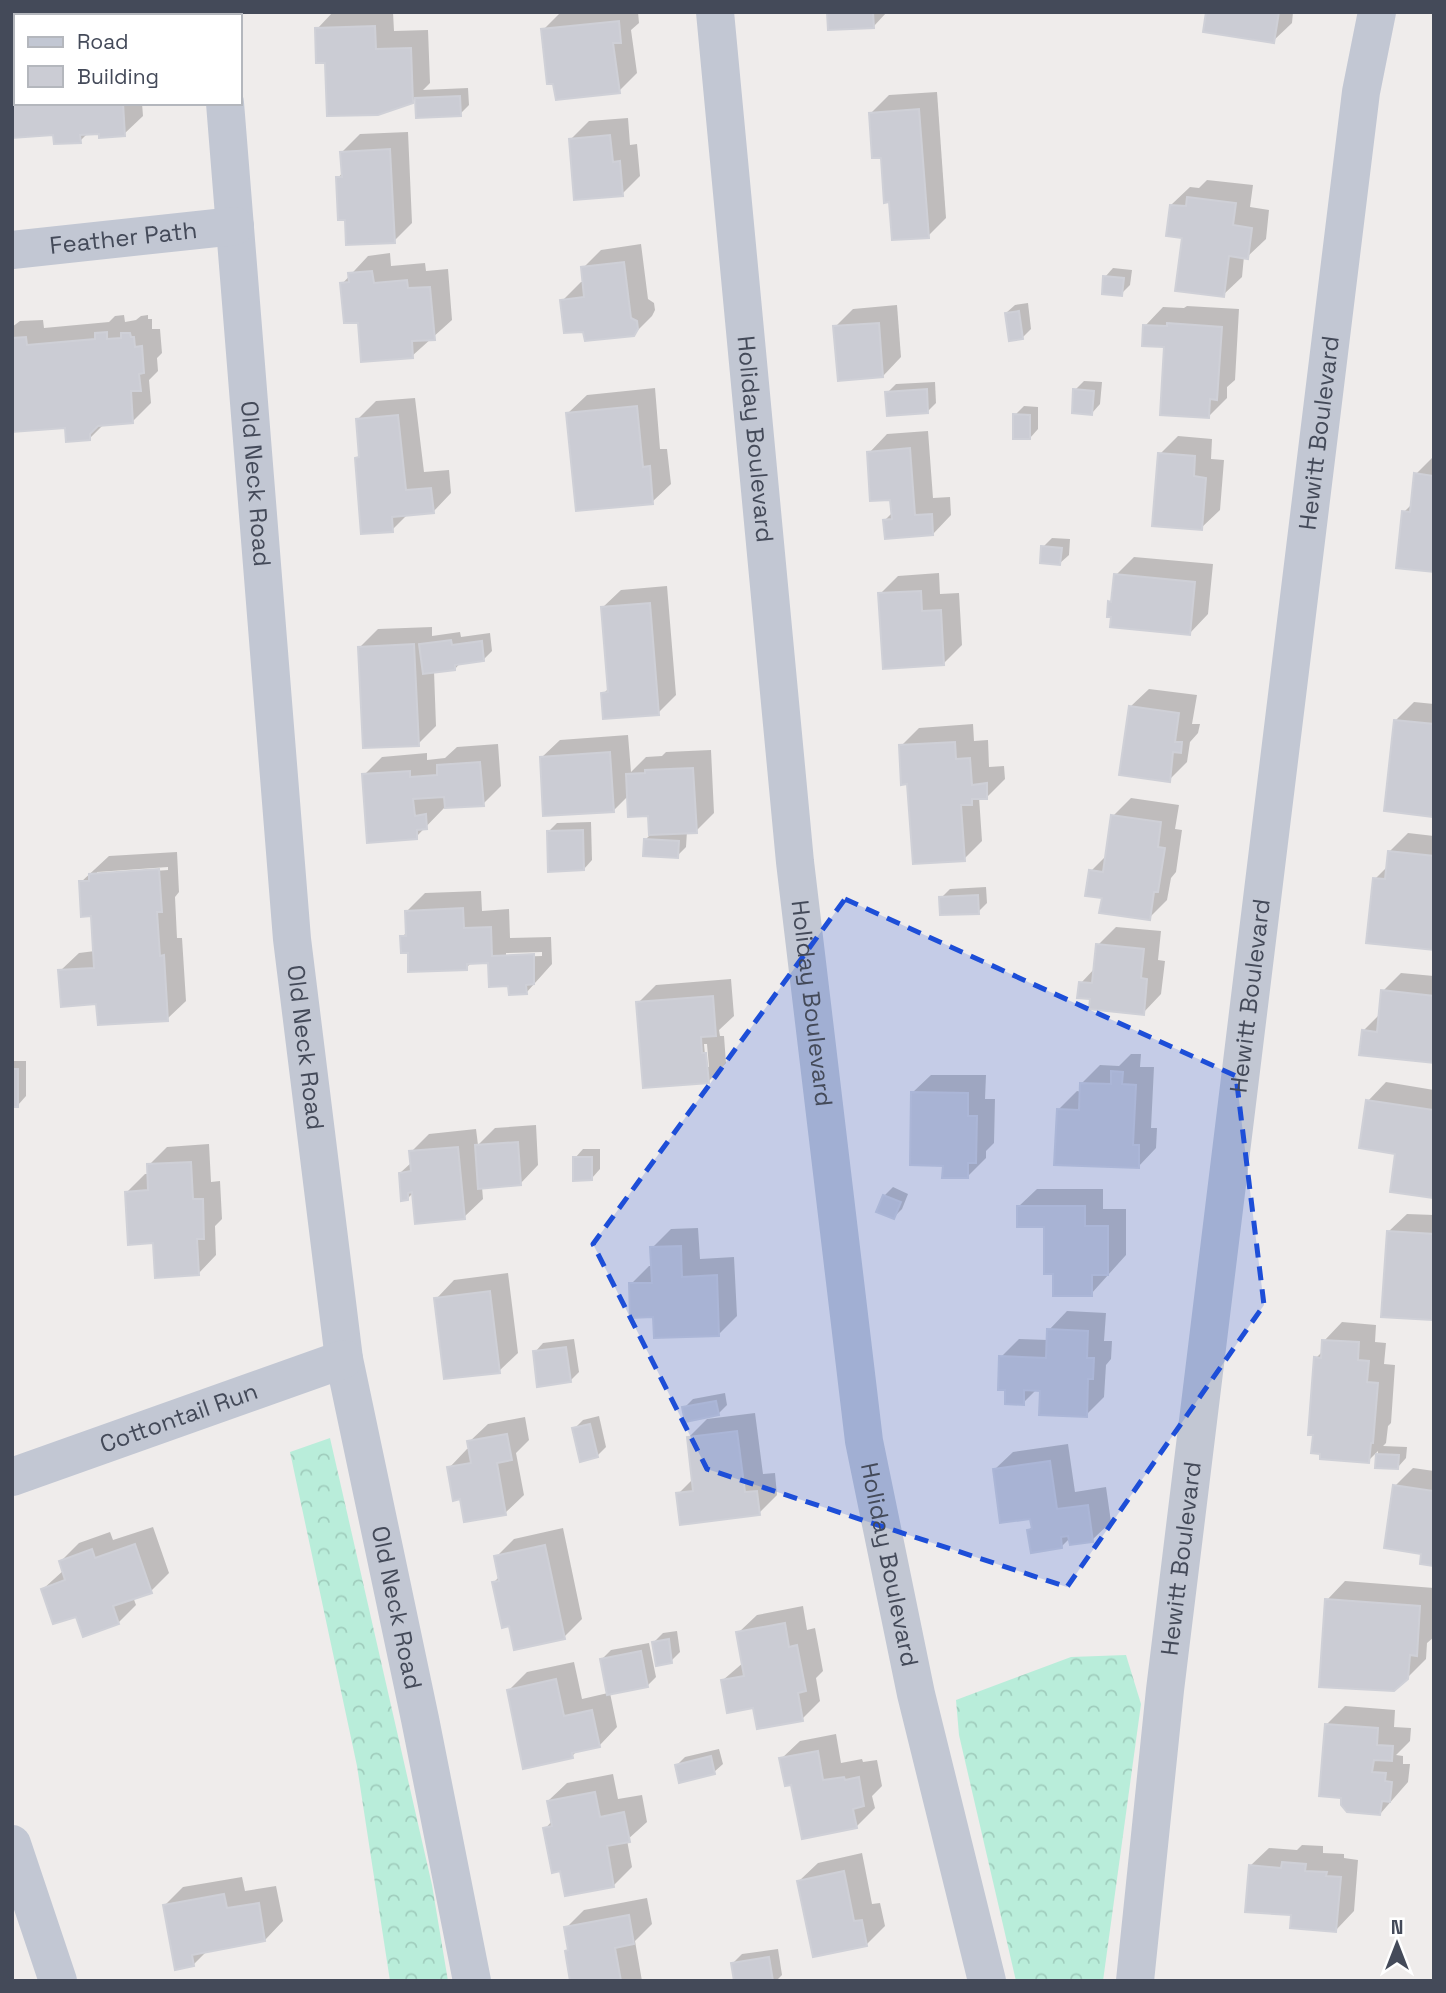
<svg xmlns="http://www.w3.org/2000/svg" width="1446" height="1993" viewBox="0 0 1446 1993" font-family="'Space Grotesk',sans-serif">
<defs>
<pattern id="forest-crowns" width="20" height="18" patternUnits="userSpaceOnUse" patternTransform="scale(1.75)"><rect width="20" height="18" fill="#b9edda"/><path d="M2 6a3 3 0 1 1 6 0M12 15a3 3 0 1 1 6 0" fill="none" stroke="#a0cdbd"/></pattern>
</defs>
<rect width="100%" height="100%" fill="#efeceb"/>
<!-- forest -->
<g fill="url(#forest-crowns)">
<path d="M330 1438 432 1885 448 1981H390L357 1766 290 1452Z"/>
<path d="M1126 1655 1141 1704 1103 1981H1016L959 1735 956 1700 1071 1657Z"/>
</g>
<!-- shadow -->
<g fill="#0003" fill-rule="evenodd">
<path d="M333 12H393L394 31 428 30 430 83 423 90 468 88 469 105 460 114 418 116 416 97 412 102 327 61 317 29Z"/>
<path d="M561 12H638L639 23 631 30 637 73 619 91 543 30Z"/>
<path d="M829 12H887L873 27Z"/>
<path d="M1207 12H1293L1292 23 1273 41Z"/>
<path d="M16 91V103H142L143 116 124 134 88 133 80 141 55 133 13 136 12 94Z"/>
<path d="M937 92 946 218 928 236 883 156 871 113 889 95Z"/>
<path d="M628 118 630 145 637 144 640 176 622 194 570 140 589 121Z"/>
<path d="M408 132 412 223 394 241 347 218 338 178 343 172 342 152 360 134Z"/>
<path d="M1207 180 1253 185 1250 207 1269 210 1266 239 1247 257 1244 256 1242 277 1223 295 1183 236 1171 205 1190 187 1199 188Z"/>
<path d="M641 244 648 299 654 303 655 310 652 316 634 334 585 330 562 301 581 282H584L583 268 601 250Z"/>
<path d="M390 253 391 266 425 263 426 271 448 269 452 320 412 356 360 321 342 284 368 256Z"/>
<path d="M1113 268 1132 270 1130 285 1121 294 1105 277Z"/>
<path d="M1028 303 1031 329 1023 337 1006 313 1015 305Z"/>
<path d="M897 305 901 357 883 376 835 327 853 309Z"/>
<path d="M1187 306 1239 309 1235 380 1227 387V398L1209 416 1166 346 1145 326 1163 307 1184 308Z"/>
<path d="M124 315 125 322 136 320 141 316 148 315V319H152V329H160L162 353 157 358 158 371 149 380 151 403 133 421 104 424 90 438 67 426 12 431V327L20 321 43 320 44 328 109 322 115 316Z"/>
<path d="M1084 381 1102 382 1100 404 1092 413 1075 390Z"/>
<path d="M935 382 936 403 928 411 887 393 896 384Z"/>
<path d="M655 388 660 449H667L671 484 652 502 568 413 587 395Z"/>
<path d="M415 398 424 472 449 470 451 493 433 512 408 514 392 530 357 458 360 454 358 419 376 401Z"/>
<path d="M1024 406 1038 407V429L1030 438 1015 415Z"/>
<path d="M928 431 933 498 950 497 951 515 933 534 885 520 893 512 892 498 869 453 887 434Z"/>
<path d="M1178 436 1212 439 1211 459 1224 460 1220 510 1201 528 1160 454Z"/>
<path d="M1434 456V570L1404 512 1413 503 1416 474Z"/>
<path d="M1052 538 1070 539 1069 555 1060 563 1043 547Z"/>
<path d="M1134 557 1213 564 1208 614 1190 633 1110 602 1113 598 1116 575Z"/>
<path d="M939 573 940 594 959 593 962 645 944 663 880 594 898 576Z"/>
<path d="M667 586 676 695 658 713 603 694 609 688 602 608 621 590Z"/>
<path d="M432 627V636L460 632 461 637 490 633 492 651 483 660 461 662 455 669 434 671 436 726 418 744 360 647 378 629Z"/>
<path d="M1149 689 1197 695 1192 724H1200L1198 733 1190 742 1187 762 1169 780 1130 707Z"/>
<path d="M1414 702 1434 704V815L1396 720Z"/>
<path d="M973 724 974 741 988 740 989 767 1004 766 1005 779 987 797H979L982 841 964 859 909 782 901 746 919 728Z"/>
<path d="M628 735 631 772 646 757 662 756 666 752 711 750 714 813 696 831H687L686 847 677 856 645 840 650 835V814L629 795 614 810 541 758 560 740Z"/>
<path d="M498 744 501 786 483 804 445 807 416 837 364 775 382 757 427 753V760L445 758 457 747Z"/>
<path d="M1131 798 1179 805 1175 829 1182 830 1176 872 1171 878 1167 900 1149 918 1104 897 1091 871 1107 855 1113 816Z"/>
<path d="M591 822 592 860 584 869 548 832 557 823Z"/>
<path d="M1408 833 1434 836V949L1375 879 1388 866 1389 852Z"/>
<path d="M177 852 179 892 175 897 177 938H182L186 1001 167 1019 98 1002 60 971 79 953 95 951 93 914 81 882 109 856ZM168 867V870L97 875V872Z"/>
<path d="M986 887 987 903 978 912 941 898 950 889Z"/>
<path d="M481 891 482 911 509 909 510 938 551 937 552 964 526 993 510 984 489 961 472 962 466 968 410 951 402 937 408 931 407 911 425 893ZM542 952V956L506 957V953Z"/>
<path d="M1116 927 1161 931 1158 960 1165 961 1161 994 1143 1013 1091 998 1081 983 1096 967 1098 945Z"/>
<path d="M1401 973 1434 976V1061L1363 1031 1380 1014 1383 991Z"/>
<path d="M731 979 734 1016 719 1030 720 1036H724L726 1063 708 1082 638 1003 656 985ZM704 1044H707L709 1067H706Z"/>
<path d="M1131 1054H1141L1140 1067H1154L1151 1128H1157L1156 1148 1138 1167 1058 1110 1077 1091 1082 1092V1083L1100 1065 1119 1066Z"/>
<path d="M12 1061H26V1096L18 1105H12Z"/>
<path d="M931 1075H986L985 1099H995L994 1143 986 1151V1158L968 1176 944 1164 912 1093Z"/>
<path d="M1386 1082 1434 1090V1196L1397 1152 1368 1101Z"/>
<path d="M536 1125 538 1165 520 1184 482 1187 483 1199 464 1217 413 1193 408 1198 400 1173 412 1162 411 1152 429 1134 476 1129 478 1145 495 1128Z"/>
<path d="M209 1144 211 1182 220 1181 222 1219 215 1226 216 1255 198 1274 154 1241 126 1193 145 1174H149V1165L167 1147Z"/>
<path d="M583 1149H600V1169L592 1178 575 1158Z"/>
<path d="M893 1187 908 1194 902 1209 894 1217 884 1196Z"/>
<path d="M1037 1189H1103V1209H1126V1255L1091 1294 1055 1272 1046 1225 1018 1207Z"/>
<path d="M1407 1214 1434 1215V1316L1431 1319 1388 1232Z"/>
<path d="M698 1228 700 1259 734 1257 737 1316 719 1334 654 1316 631 1284 649 1266H653L652 1248 671 1229Z"/>
<path d="M508 1273 518 1353 499 1371 436 1299 454 1280Z"/>
<path d="M1067 1311 1106 1313 1104 1341H1112L1111 1359 1106 1365 1104 1397 1086 1415 1042 1389H1037L1023 1403 1007 1389 1001 1357 1019 1339 1048 1340 1049 1330Z"/>
<path d="M1342 1322 1376 1325 1375 1342 1386 1343 1384 1364 1395 1365 1391 1423 1388 1426 1386 1443 1383 1446 1407 1447 1406 1458 1398 1467 1377 1466 1378 1451 1368 1461 1316 1358 1323 1351 1324 1341Z"/>
<path d="M574 1339 579 1372 570 1381 535 1352 543 1343Z"/>
<path d="M725 1393 727 1405 718 1414 684 1408 693 1399Z"/>
<path d="M755 1413 763 1474 775 1473 777 1495 759 1513 678 1494 694 1478 689 1437 707 1419Z"/>
<path d="M599 1416 606 1447 597 1456 574 1429 583 1420Z"/>
<path d="M525 1417 529 1440 516 1453 524 1495 505 1513 461 1497 449 1468 467 1449H471L469 1442 488 1424Z"/>
<path d="M1068 1444 1075 1492 1106 1487 1111 1522 1092 1540 1070 1538 1061 1547 1029 1530 1033 1526 1031 1517 994 1470 1013 1452Z"/>
<path d="M1413 1468 1434 1471V1564L1423 1553 1395 1486Z"/>
<path d="M153 1527 169 1573 151 1591 133 1597 136 1605 118 1623 77 1614 43 1589 64 1570 61 1561 79 1543 110 1532 113 1540Z"/>
<path d="M563 1528 582 1619 564 1637 510 1624 494 1582 500 1576 496 1557 514 1539Z"/>
<path d="M1345 1581 1434 1588V1637L1427 1643 1426 1659 1407 1678 1327 1600Z"/>
<path d="M803 1606 807 1630 815 1628 823 1671 816 1678 820 1701 802 1719 755 1706 723 1680 744 1662 738 1633 757 1615Z"/>
<path d="M677 1631 680 1652 671 1661 654 1642 663 1633Z"/>
<path d="M649 1643 656 1677 647 1686 610 1693 617 1727 599 1746 578 1750 572 1756 509 1690 527 1672 574 1662 582 1699 608 1693 602 1659 611 1650Z"/>
<path d="M1345 1706 1395 1710 1394 1727 1411 1728 1410 1741 1396 1755 1403 1756V1764H1410L1408 1782 1380 1814 1327 1724Z"/>
<path d="M836 1734 841 1763 862 1759 863 1762 877 1760 882 1786 872 1796 875 1808 856 1827 793 1783 781 1759 800 1741Z"/>
<path d="M719 1749 723 1764 714 1772 676 1766 685 1757Z"/>
<path d="M613 1774 618 1799 642 1795 647 1822 627 1840 632 1867 614 1885 561 1869 545 1829 552 1821 548 1801 567 1783Z"/>
<path d="M1302 1845 1323 1846V1853L1344 1854V1858L1358 1860 1354 1911 1336 1930 1293 1914 1250 1866 1269 1848 1297 1850Z"/>
<path d="M862 1853 872 1904 880 1903 885 1926 866 1945 799 1881 818 1863Z"/>
<path d="M242 1877 245 1891 276 1886 283 1921 265 1940 208 1950 193 1965 165 1905 183 1887Z"/>
<path d="M647 1898 652 1924 635 1941 642 1981H572L566 1928 584 1910Z"/>
<path d="M778 1949 782 1975 776 1981H735L733 1963 742 1954Z"/>
</g>
<!-- building -->
<g fill="#cbccd4" stroke="#cfd0d7" stroke-width="2">
<path d="M827 12H873L874 28 828 30Z"/>
<path d="M1206 12H1279L1274 43 1203 32Z"/>
<path d="M619 21 621 43H613L620 93 556 100 553 84H547L541 29Z"/>
<path d="M375 26 376 49 411 48 413 103 378 115 327 116 325 63H316L315 28Z"/>
<path d="M13 60H16V103H123L125 136 99 138V134L80 135 81 143 54 144 53 135 12 138V94H15Z"/>
<path d="M460 96 461 116 416 118 415 98Z"/>
<path d="M919 109 929 238 892 240 889 202 884 203 881 158H872L869 113Z"/>
<path d="M610 135 613 162 620 161 623 196 574 200 569 139Z"/>
<path d="M390 149 395 243 346 245 345 220H338L336 177H342L340 152Z"/>
<path d="M1187 197 1236 203 1233 225 1252 228 1248 259 1229 256 1224 297 1175 291 1182 238 1166 236 1170 205 1186 206Z"/>
<path d="M624 262 631 318 637 321 638 329 634 336 585 341 583 332 564 333 560 300 584 297 581 267Z"/>
<path d="M372 271 374 283 407 280 408 288 430 287 435 340 412 341 413 358 361 362 358 323H344L340 283 349 282 348 273Z"/>
<path d="M1103 276 1124 278 1122 296 1102 294Z"/>
<path d="M1019 311 1023 339 1009 341 1005 313Z"/>
<path d="M879 323 883 377 838 381 833 326Z"/>
<path d="M1167 323 1222 327 1217 400 1210 399 1209 418 1160 415 1164 347 1142 346 1143 325 1167 326Z"/>
<path d="M107 332V339L121 338V333H130L131 337H134L135 347 142 346 144 373 139 374 141 391H131L133 423 98 426 90 434V440L66 442 65 428 12 432V338L26 337 27 345 95 339V333Z"/>
<path d="M927 389 928 413 887 416 885 392Z"/>
<path d="M1073 389 1094 391 1092 415 1072 413Z"/>
<path d="M637 406 643 467 650 466 653 504 576 511 566 413Z"/>
<path d="M1013 414 1030 415V439H1013Z"/>
<path d="M398 415 406 490 431 488 434 513 392 517 393 532 361 534 355 458 359 457 356 419Z"/>
<path d="M910 448 915 515 932 514 933 535 885 539 883 520 892 519 890 500 870 501 867 452Z"/>
<path d="M1158 453 1195 456 1194 476 1206 478 1202 530 1152 526Z"/>
<path d="M1414 473 1434 476V572L1396 568 1402 511 1410 512Z"/>
<path d="M1041 546 1062 548 1060 565 1040 563Z"/>
<path d="M1114 574 1195 582 1190 635 1110 627 1111 617H1107L1108 601 1111 602Z"/>
<path d="M921 591 922 611 941 610 944 665 883 669 878 593Z"/>
<path d="M650 603 659 715 603 719 601 693 608 692 601 607Z"/>
<path d="M451 640 452 645 482 641 484 661 455 665V670L423 674 419 644Z"/>
<path d="M414 644 419 746 363 748 358 647Z"/>
<path d="M1129 706 1179 713 1175 742H1182L1181 753 1173 752 1170 782 1119 775Z"/>
<path d="M1394 720 1434 724V817L1384 811Z"/>
<path d="M955 742 956 759 970 758 972 785 987 783V799H972V805H961L965 861 913 864 907 784 901 785 899 745Z"/>
<path d="M610 752 614 812 543 816 540 757Z"/>
<path d="M480 762 484 806 445 808 444 797 413 799 415 816 426 814 427 829 417 830V839L367 843 362 774 410 771V777L437 775V765Z"/>
<path d="M693 768 697 833 649 835 648 816 628 817 626 774 645 773V770Z"/>
<path d="M1111 815 1161 822 1158 847 1165 848 1158 892H1154L1150 920 1099 913 1102 898 1085 896 1089 870 1103 872Z"/>
<path d="M583 830 584 870 548 872 547 831Z"/>
<path d="M644 839 679 841 678 858 643 856Z"/>
<path d="M1388 851 1434 856V950L1366 943 1373 878 1385 879Z"/>
<path d="M159 869 162 912H157L160 956 164 955 168 1021 98 1025 96 1004 61 1007 58 970 94 968 91 916 81 917 79 881H89V874Z"/>
<path d="M978 895 979 914 940 915 939 897Z"/>
<path d="M463 908 464 928 491 927 492 956 534 954V984L526 985 527 994 509 995 508 986 489 987 488 963 467 964V970L408 972V953H401L400 936H406L405 911Z"/>
<path d="M1096 944 1144 949 1141 978 1147 979 1144 1015 1089 1009 1090 999 1077 998 1079 982 1092 983Z"/>
<path d="M1381 990 1434 996V1063L1359 1055 1362 1030 1377 1032Z"/>
<path d="M713 996 716 1036 701 1037 702 1053H706L709 1083 643 1088 636 1002Z"/>
<rect x="12" y="1069" width="6" height="38"/>
<path d="M1111 1071 1123 1072 1122 1084 1136 1085 1133 1145H1139V1168L1054 1165 1057 1109 1079 1110 1080 1083 1111 1084Z"/>
<path d="M911 1092 968 1093V1116H977L976 1163H968V1178H942L943 1166 910 1165Z"/>
<path d="M1366 1100 1434 1110V1198L1390 1192 1395 1154 1359 1148Z"/>
<path d="M518 1142 521 1185 478 1189 475 1145Z"/>
<path d="M458 1147 465 1219 415 1224 412 1192 408 1193V1200L401 1201 399 1173 411 1171 409 1151Z"/>
<path d="M573 1157H592V1180L573 1181Z"/>
<path d="M191 1162 193 1199H203L204 1239H197L199 1275 155 1278 153 1243 128 1245 125 1192 148 1190 147 1164Z"/>
<path d="M883 1195 901 1202 894 1219 876 1212Z"/>
<path d="M1017 1206H1085V1226H1108V1275H1092V1296H1053V1274H1044V1227H1017Z"/>
<path d="M1387 1231 1434 1234 1432 1320 1381 1317Z"/>
<path d="M681 1246 682 1277 717 1275 719 1336 654 1338 653 1317 630 1318 629 1283H652L650 1247Z"/>
<path d="M490 1291 500 1373 444 1379 434 1298Z"/>
<path d="M1047 1329 1088 1331 1087 1358H1094L1093 1379H1088L1087 1417 1039 1415 1040 1391 1024 1390V1405L1005 1404V1390H998L999 1356 1046 1358Z"/>
<path d="M1322 1340 1359 1342 1358 1360 1369 1361 1367 1382 1378 1383 1373 1443H1371L1369 1463 1320 1459V1454L1311 1453 1313 1435H1308L1314 1357 1321 1358Z"/>
<path d="M566 1347 571 1382 537 1387 533 1351Z"/>
<path d="M716 1401 719 1415 685 1422 682 1407Z"/>
<path d="M590 1424 598 1457 580 1462 572 1428Z"/>
<path d="M737 1431 745 1492 757 1491 760 1515 680 1525 676 1493 693 1491 687 1437Z"/>
<path d="M507 1434 512 1460 497 1463 506 1515 464 1522 460 1499 453 1501 447 1467 471 1463 467 1441Z"/>
<path d="M1376 1454 1399 1455 1398 1469 1375 1468Z"/>
<path d="M1050 1461 1057 1509 1088 1505 1093 1542 1070 1545 1068 1536 1061 1537 1062 1548 1031 1553 1027 1530 1032 1529 1030 1519 1000 1523 993 1469Z"/>
<path d="M1393 1485 1434 1491V1566L1420 1564 1421 1554 1384 1548Z"/>
<path d="M135 1544 152 1593 113 1606 119 1624 83 1637 76 1617 53 1624 41 1589 65 1580 59 1561 92 1549 95 1558Z"/>
<path d="M545 1545 565 1639 514 1650 509 1626 502 1628 492 1582 499 1581 494 1556Z"/>
<path d="M1325 1599 1420 1606 1417 1656 1410 1655 1408 1679 1394 1691 1319 1687Z"/>
<path d="M785 1623 789 1647 797 1645 806 1691 798 1693 803 1721 757 1729 753 1708 727 1713 721 1680 744 1676 736 1632Z"/>
<path d="M669 1639 672 1663 656 1666 652 1642Z"/>
<path d="M641 1651 648 1687 607 1695 600 1659Z"/>
<path d="M556 1679 564 1716 592 1710 600 1747 572 1753 573 1758 523 1769 507 1690Z"/>
<path d="M1325 1724 1378 1728 1377 1745 1393 1746 1392 1761 1374 1760 1372 1772 1386 1773 1385 1781 1392 1782 1390 1802 1382 1801 1380 1815 1347 1812 1341 1805V1798L1319 1796Z"/>
<path d="M818 1751 823 1780 844 1777 845 1780 859 1777 864 1806 853 1809 857 1828 802 1839 791 1785 785 1786 779 1758Z"/>
<path d="M711 1756 715 1774 679 1783 675 1765Z"/>
<path d="M595 1792 600 1817 624 1812 630 1842 607 1846 614 1887 565 1896 560 1871 552 1873 543 1828 552 1826 547 1801Z"/>
<path d="M1282 1862 1306 1864 1305 1871 1327 1872 1326 1876 1341 1877 1336 1932 1290 1928 1291 1915 1245 1912 1249 1865 1281 1868Z"/>
<path d="M844 1871 854 1921 862 1920 867 1946 813 1957 797 1881Z"/>
<path d="M224 1894 227 1908 259 1903 265 1941 192 1955 194 1966 175 1970 163 1905Z"/>
<path d="M629 1915 634 1944 615 1948 621 1981H570L565 1951 568 1950 564 1927Z"/>
<path d="M769 1957 773 1981H734L731 1963Z"/>
</g>
<g fill="none" stroke-linecap="round" stroke-linejoin="round">
<!-- minor -->
<g stroke="#c2c7d3" stroke-width="38">
<path d="M217 12V16"/>
<path id="s1" d="M715 12 795 862 864 1441 916 1694 987 1981"/>
<path id="s2" d="M225 103 292 939 344 1359 420 1719 472 1981"/>
<path id="s3" d="M12 250 235 226"/>
<path id="s4" d="M12 1477 344 1359"/>
<path d="M12 1844 58 1981"/>
<path id="s5" d="M1135 1981 1165 1690 1361 92 1377 12"/>
</g>
</g>
<!-- marked area -->
<path fill="#1d4ed8" fill-opacity="0.2" stroke="#1d4ed8" stroke-width="5" stroke-dasharray="14 9" stroke-linejoin="round" d="M845 899 1236 1076 1264 1305 1067 1587 707 1469 593 1244Z"/>
<g text-anchor="middle" stroke-width="7" stroke-linejoin="round" paint-order="stroke">
<!-- street labels -->
<g font-size="24" fill="#444a59" stroke="#fff">
<text dy="8" stroke="none"><textPath href="#s3" startOffset="112">Feather Path</textPath></text>
<text dy="8" stroke="none"><textPath href="#s5" startOffset="1559">Hewitt Boulevard</textPath></text>
<text dy="8" stroke="none"><textPath href="#s1" startOffset="429">Holiday Boulevard</textPath></text>
<text dy="8" stroke="none"><textPath href="#s2" startOffset="382">Old Neck Road</textPath></text>
<text dy="8" stroke="none"><textPath href="#s5" startOffset="992">Hewitt Boulevard</textPath></text>
<text dy="8" stroke="none"><textPath href="#s1" startOffset="996">Holiday Boulevard</textPath></text>
<text dy="8" stroke="none"><textPath href="#s2" startOffset="948">Old Neck Road</textPath></text>
<text dy="8" stroke="none"><textPath href="#s4" startOffset="177">Cottontail Run</textPath></text>
<text dy="8" stroke="none"><textPath href="#s5" startOffset="425">Hewitt Boulevard</textPath></text>
<text dy="8" stroke="none"><textPath href="#s1" startOffset="1563">Holiday Boulevard</textPath></text>
<text dy="8" stroke="none"><textPath href="#s2" startOffset="1516">Old Neck Road</textPath></text>
</g>
</g>
<!-- border -->
<rect width="1446" height="1993" fill="none" stroke="#444a59" stroke-width="28"/>
<!-- legend -->
<rect x="14" y="14" width="228" height="91" fill="#ffffff" stroke="#b4b7bd" stroke-width="2"/>
<rect x="28" y="37" width="35" height="10" fill="#c2c7d3" stroke="#b4b7bd" stroke-width="2"/>
<text x="77" y="49" font-size="21" fill="#444a59">Road</text>
<rect x="28" y="66" width="35" height="21" fill="#cbccd4" stroke="#b4b7bd" stroke-width="2"/>
<text x="77" y="84" font-size="21" fill="#444a59">Building</text>
<!-- north arrow -->
<g transform="translate(1397 1944)" stroke="#ffffff" stroke-width="5" paint-order="stroke">
<path d="M0-5L12 26L0 18L-12 26Z" fill="#444a59"/>
<text y="-10" font-size="19" font-weight="bold" text-anchor="middle" fill="#444a59">N</text>
</g>
</svg>
